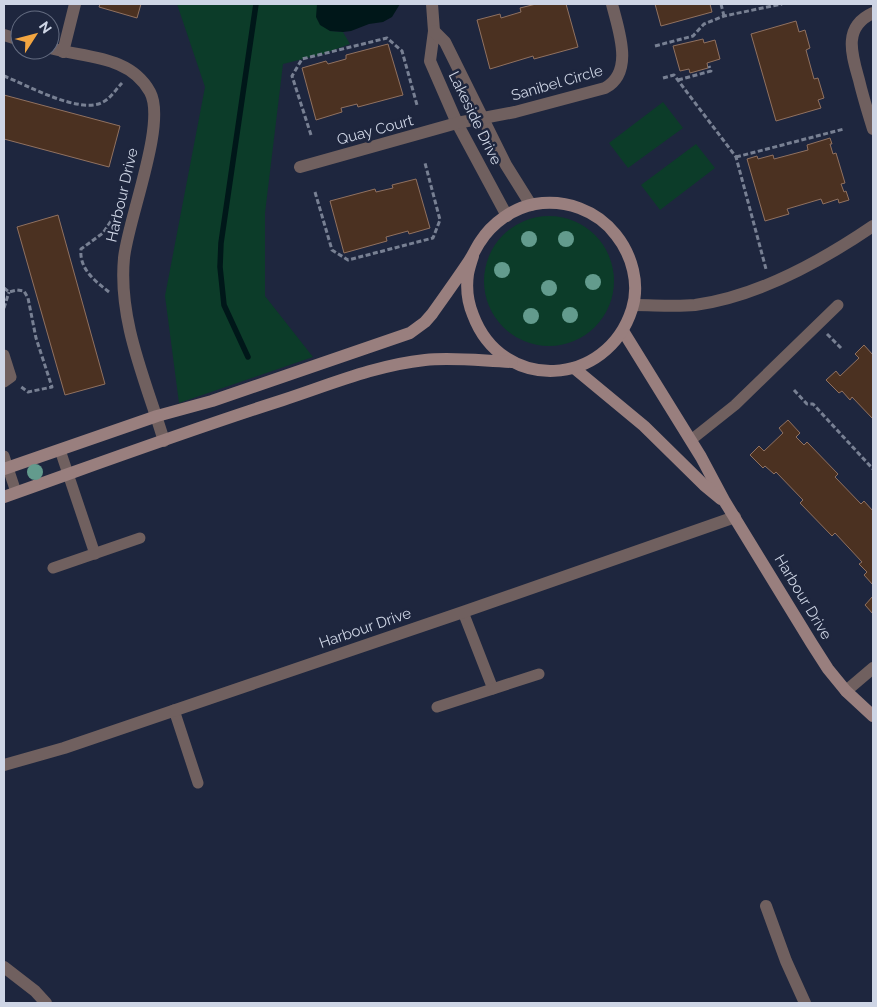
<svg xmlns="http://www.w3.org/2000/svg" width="877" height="1007" viewBox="0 0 877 1007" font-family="Raleway,sans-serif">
<rect width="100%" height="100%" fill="#1e263e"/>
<!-- green -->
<g fill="#0c3c29">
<path d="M177 4H317V19L330 31 343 32 350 44 323 54 283 64 265 213V296L313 357 179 403 165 296 205 87Z"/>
<path d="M663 102 683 128 628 168 609 143Z"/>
<path d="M696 144 715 168 660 210 641 185Z"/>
<circle cx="549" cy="281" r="65"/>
</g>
<!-- water -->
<path fill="#001719" d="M317 4H400L392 17 383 22 369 24 351 31 343 32 330 31 320 25 316 17Z"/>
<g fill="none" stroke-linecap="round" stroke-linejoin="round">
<!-- stream -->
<path stroke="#001719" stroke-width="5.5" d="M248 357 224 305 220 267 221 243 256 4"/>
</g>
<!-- building -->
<g fill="#4b3121" stroke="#907160">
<path d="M100 4H141L137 18 99 7Z"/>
<path d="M536 4H566L578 47 534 59 533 56 490 69 477 20 500 14 501 18 521 12 520 8Z"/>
<path d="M655 4H710L712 12 661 26Z"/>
<path d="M796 21 799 32 805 30 810 48 806 50 814 79 818 78 824 98 818 100 821 108 776 121 751 34Z"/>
<path d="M703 39 704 43 715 40 720 59 707 63 708 68 690 73 689 69 680 71 673 46Z"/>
<path d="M388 44 403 95 358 107 357 104 341 108 342 112 316 120 302 68 326 61 328 64 346 59V55Z"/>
<path d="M4 95 120 126 109 167 4 139Z"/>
<path d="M830 138 832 144H830L833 154 836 153 845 183 841 184 844 192 846 191 849 200 839 203 838 199 823 204 821 199 787 209 789 214 765 221 747 159 757 156 758 159 773 155 774 159 808 150 807 145Z"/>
<path d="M416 179 430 228 409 234 408 231 386 237 387 241 344 253 330 201 375 189 376 192 393 188 392 185Z"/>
<path d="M58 215 105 384 65 395 17 227Z"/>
<path d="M864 345 873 355V419L852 397 850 400 842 391 839 393 826 380 836 371 840 376 859 358 855 354Z"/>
<path d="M788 420 800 433 796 437 804 445 807 442 838 474 835 477 861 504 864 501 873 511V585L864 575 867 572 859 564 862 562 835 533 832 536 800 503 803 500 776 472 774 474 765 466 763 468 750 455 759 446 764 451 783 433 779 428Z"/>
<path d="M873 596V614L865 605Z"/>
</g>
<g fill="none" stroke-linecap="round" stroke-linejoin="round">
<!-- path -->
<g stroke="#788093" stroke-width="3" stroke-dasharray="5 2.5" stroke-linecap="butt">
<path d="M721 4 724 16"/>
<path d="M655 46 693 36 704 24 724 16 782 4"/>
<path d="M4 76C27 85 80 115 103 102 111 98 116 89 122 83"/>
<path d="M663 78 674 75 736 157 766 269"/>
<path d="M678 80 711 71 709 66"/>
<path d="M311 135 292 76 302 59 387 38 402 51 417 105"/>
<path d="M736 157 844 129"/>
<path d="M315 192 332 250 348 260 433 238 440 220 425 163"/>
<path d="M4 288 9 292 17 290 24 291 28 298 36 338 52 387 28 392 20 386"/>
<path d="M109 292C95 281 79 269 81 249L103 233 111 221 118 214"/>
<path d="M4 308 9 292"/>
<path d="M872 320H873"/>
<path d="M827 334 841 348"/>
<path d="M794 390 807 404H813L873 469"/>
</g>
<!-- lane -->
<g stroke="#70605f" stroke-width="11">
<path d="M4 355 11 377 4 382"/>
<path d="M691 440 735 405 838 305"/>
<path d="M60 450 95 554"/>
<path d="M4 456 16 492"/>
<path d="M53 568 140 538"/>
<path d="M463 612 493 689"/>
<path d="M437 707 539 674"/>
<path d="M174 710 198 783"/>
</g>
<!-- street -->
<g stroke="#70605f" stroke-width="12">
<path d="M432 4 434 31 430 61 457 123 507 216"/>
<path d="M873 13C842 27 852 55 859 80 863 97 868 113 873 129"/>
<path d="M434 31 445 42 506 165 531 205"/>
<path d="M4 35 20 40"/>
<path d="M50 48C85 58 130 55 150 92 167 123 128 219 124 258 118 321 146 381 164 441"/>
<path d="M63 52 75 4"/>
<path d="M300 167 457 123 515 112 605 88C635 72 618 29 612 4"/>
<path d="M634 305C654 305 675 307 695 305 756 297 823 260 873 226"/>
<path d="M846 691 873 668"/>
<path d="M4 765 64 748 463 612 735 517"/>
<path d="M766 906 786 961 805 1003"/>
<path d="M4 967 35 991 46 1003"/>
</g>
<!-- secondary -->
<g stroke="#997f7e" stroke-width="12">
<path d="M623 331 701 457 725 502 812 644 828 669 846 691 873 716"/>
<path d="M574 368 644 426 704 485 721 499"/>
<path d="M4 469 157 416 212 401 410 333 425 322 432 314C444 297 457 279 469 261 473 255 476 248 480 242 492 223 513 208 535 204 565 199 597 210 616 235 632 255 640 284 632 309 607 388 502 393 473 315 468 303 466 288 468 274 469 268 471 262 473 256"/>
<path d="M4 497C97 464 189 430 283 400 329 385 376 365 425 360 453 357 483 361 512 362"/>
</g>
</g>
<!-- trees -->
<g fill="#639b8d">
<circle cx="529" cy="239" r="8"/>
<circle cx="566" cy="239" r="8"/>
<circle cx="502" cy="270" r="8"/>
<circle cx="593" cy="282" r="8"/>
<circle cx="549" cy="288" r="8"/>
<circle cx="570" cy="315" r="8"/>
<circle cx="531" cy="316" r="8"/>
<circle cx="35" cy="472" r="8"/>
</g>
<g text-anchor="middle" stroke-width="5" stroke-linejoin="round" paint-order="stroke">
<!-- street labels -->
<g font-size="15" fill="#ced5e5" stroke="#1e263e">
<text transform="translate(557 83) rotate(-16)" y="5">Sanibel Circle</text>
<text transform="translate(475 118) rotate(64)" y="5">Lakeside Drive</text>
<text transform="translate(375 130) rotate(-15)" y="5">Quay Court</text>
<text transform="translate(122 195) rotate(-77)" y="5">Harbour Drive</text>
<text transform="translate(803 597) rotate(59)" y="5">Harbour Drive</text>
<text transform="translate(365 628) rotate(-19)" y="5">Harbour Drive</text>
</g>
</g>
<!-- border -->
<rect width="877" height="1007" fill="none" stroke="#ced5e5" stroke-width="10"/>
<!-- north arrow -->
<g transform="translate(35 35) rotate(54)"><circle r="24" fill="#1e263e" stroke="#646c81"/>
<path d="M0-4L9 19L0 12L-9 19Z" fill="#f2a541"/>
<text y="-8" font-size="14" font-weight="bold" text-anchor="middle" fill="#ced5e5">N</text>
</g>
</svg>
